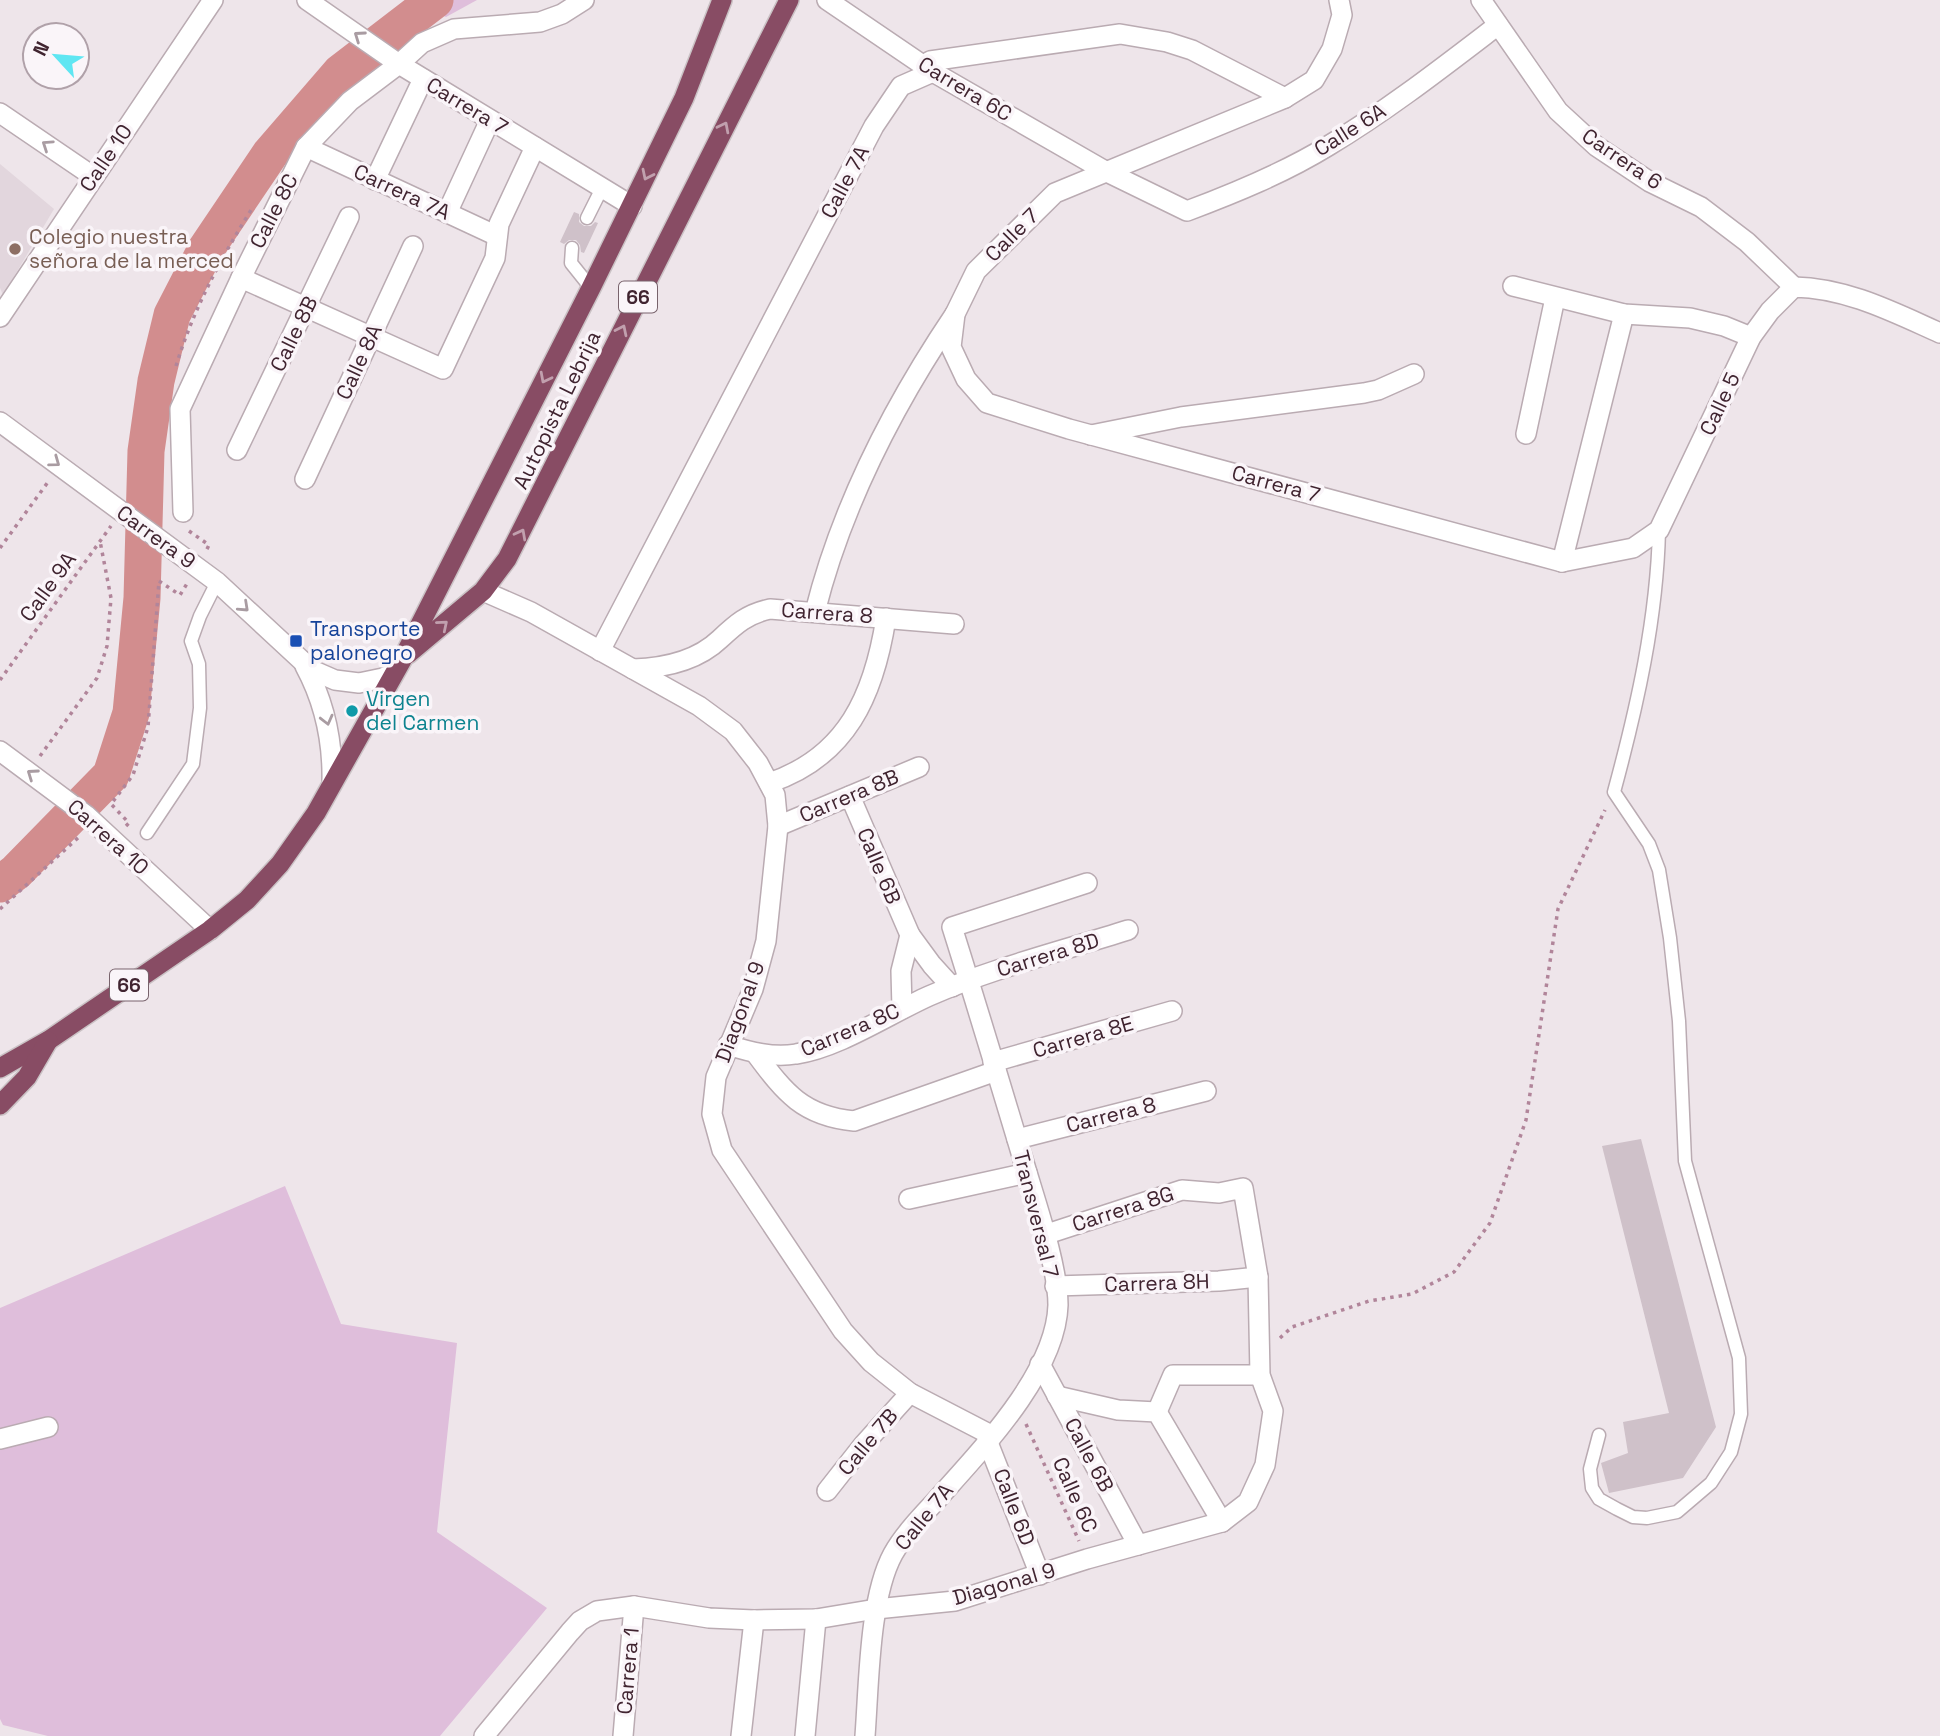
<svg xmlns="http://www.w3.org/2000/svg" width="1940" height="1736" viewBox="0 0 1940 1736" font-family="'Space Grotesk',sans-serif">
<rect width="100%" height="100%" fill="#eee5ea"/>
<!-- built -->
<path fill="#e2d6dd" d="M0 164 54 209 3 295 0 288Z"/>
<!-- green -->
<g fill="#dfbedb">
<path d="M408 0H477L446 17Z"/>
<path d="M285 1186 341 1324 457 1343 437 1532 547 1608 440 1736H48L3 1725 0 1719V1308Z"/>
</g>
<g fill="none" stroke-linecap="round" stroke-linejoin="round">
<!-- river -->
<path stroke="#d28d8e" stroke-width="37" d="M0 884 16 872 111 775 131 713 142 598 146 451 156 381 172 315 206 249 270 154 340 73 435 0"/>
</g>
<!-- building -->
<g fill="#cfc1c9">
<path d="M574 212 579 214V222L584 226H591L595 222 598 223 584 253 581 252 580 245 576 240H569L564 244 560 242Z"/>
<path d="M1641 1139 1716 1427 1683 1478 1609 1493 1601 1463 1628 1453 1623 1422 1669 1413 1602 1146Z"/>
</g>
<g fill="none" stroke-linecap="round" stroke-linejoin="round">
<defs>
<g id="service">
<path d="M587 218 602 188"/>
<path d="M572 248 571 263 591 288"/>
<path d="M147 833 193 764 200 708 199 664 191 641 200 616 217 582"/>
<path d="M1599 1435 1590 1469 1592 1488 1599 1499 1617 1509 1633 1517 1647 1518 1677 1512 1711 1483 1731 1452 1741 1414 1739 1358 1685 1161 1679 1021 1670 938 1659 870 1649 844 1614 792C1637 707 1657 619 1659 530"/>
</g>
<g id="minor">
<path d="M827 0 933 72 1107 172 1187 211C1235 193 1284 173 1328 146 1388 110 1443 67 1498 25"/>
<path d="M1481 0 1558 111 1596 146 1650 182 1701 207 1747 242 1794 287"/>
<path d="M0 113 94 177"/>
<path d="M306 147 497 236"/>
<path d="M375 180 423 79"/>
<path d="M447 213 490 120"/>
<path d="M241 278 443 369 495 258 499 224 535 147"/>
<path d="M1513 286 1624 314 1690 318 1724 326 1751 337"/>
<path d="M0 317 213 0"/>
<path d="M0 422 217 582 312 670 335 680 359 683 383 678 394 673"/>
<path d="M1526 434 1555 298"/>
<path d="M1091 435 1181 417 1364 393 1378 390 1414 374"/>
<path d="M237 450 349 217"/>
<path d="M305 479 413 246"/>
<path d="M183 512 180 409 241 278 306 147 350 101 399 64 422 43 454 29 540 22 562 14 584 0"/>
<path d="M1562 562 1624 314"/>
<path d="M483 591 531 612 699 706 733 731 758 763 775 795 778 826 766 941 753 989 716 1077 712 1114 722 1150 843 1331 871 1362 910 1393 991 1435"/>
<path d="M815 612C842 504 893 406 955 314"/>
<path d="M600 651 874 126 901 86 933 72 930 61 1120 34 1167 42 1192 50 1285 98"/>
<path d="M305 666C325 703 333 741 332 783"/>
<path d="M633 669C663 668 697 661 720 639 736 624 747 614 770 609L954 624"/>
<path d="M0 751 86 815 210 930"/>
<path d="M769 783C847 757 874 695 886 618"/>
<path d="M850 796 910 935 932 965 952 987"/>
<path d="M778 826 919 767"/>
<path d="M902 1009 901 971 910 935"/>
<path d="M728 1045C750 1052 773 1058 796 1054 838 1048 889 1014 929 996 993 968 1062 951 1128 930"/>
<path d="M756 1054C785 1093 803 1116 854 1121L996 1071"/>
<path d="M993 1062 1172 1011"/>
<path d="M1017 1139 1206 1091"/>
<path d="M909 1199 1027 1173"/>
<path d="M1055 1286 1219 1281 1258 1277"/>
<path d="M1040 1364 1138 1545"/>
<path d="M1057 1396 1118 1410 1157 1412 1222 1522"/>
<path d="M1157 1412 1173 1375H1260"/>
<path d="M0 1439 48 1427"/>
<path d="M987 1440 1040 1575"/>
<path d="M827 1491 864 1444 910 1393"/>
<path d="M484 1736 570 1632 580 1621 597 1611 634 1606 709 1618 754 1620 816 1619 876 1609 955 1601 1087 1559 1222 1522 1248 1502 1265 1465 1273 1411 1260 1375 1258 1277 1243 1188 1219 1193 1182 1190 1044 1235"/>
<path d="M623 1736 634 1606"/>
<path d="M741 1736 754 1620"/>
<path d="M805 1736 816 1619"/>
<path d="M865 1736C869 1684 869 1598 893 1554 903 1536 919 1519 933 1504 977 1454 1056 1375 1058 1305 1058 1267 1036 1203 1025 1166 1001 1086 977 1006 952 927L1087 883"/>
</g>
<g id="tertiary">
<path d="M307 0 399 64 632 206"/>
<path d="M1339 0 1342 15 1332 49 1314 80 1285 98 1055 193 976 271 955 314 951 347 966 379 987 403 1069 429 1562 562 1633 548 1659 530 1751 337 1770 311 1794 287C1847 288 1893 312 1940 333"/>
</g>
<g id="trunk">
<path d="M408 654 483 591 507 559 789 0"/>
<path d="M0 1068 49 1040 210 930 247 900 280 864 316 813 402 660 591 288 684 98 722 0"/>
<path d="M0 1105 27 1077 48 1041"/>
</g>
</defs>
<!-- service casing -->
<use href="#service" stroke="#baabb2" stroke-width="15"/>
<!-- minor casing -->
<use href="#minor" stroke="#baabb2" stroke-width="22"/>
<!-- tertiary casing -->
<use href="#tertiary" stroke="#baabb2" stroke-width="22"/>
<!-- trunk casing -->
<use href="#trunk" stroke="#cac2c5" stroke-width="22"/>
<!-- path -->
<g stroke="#b1859a" stroke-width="3.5" stroke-dasharray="3.5 5" stroke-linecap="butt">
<path d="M176 366C193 310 220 260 251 210"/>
<path d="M189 531 209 545 206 551"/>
<path d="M0 548 48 482"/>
<path d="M159 581 180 595 188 582"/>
<path d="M0 680 111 526"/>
<path d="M40 756 97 678 107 646 111 598 100 541"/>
<path d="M126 826 129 823 111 804 133 775 148 727 159 581"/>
<path d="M0 909 80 836"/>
<path d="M1280 1338 1292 1327 1369 1301 1412 1294 1454 1272 1490 1223 1526 1120 1558 909 1605 810"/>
<path d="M1026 1424 1079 1541"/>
</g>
<!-- service -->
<use href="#service" stroke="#fff" stroke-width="12"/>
<!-- minor -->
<use href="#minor" stroke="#fff" stroke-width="19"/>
<!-- tertiary -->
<use href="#tertiary" stroke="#fff" stroke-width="19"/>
<!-- trunk -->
<use href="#trunk" stroke="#884c64" stroke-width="19"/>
</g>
<!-- one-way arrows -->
<defs><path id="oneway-chevron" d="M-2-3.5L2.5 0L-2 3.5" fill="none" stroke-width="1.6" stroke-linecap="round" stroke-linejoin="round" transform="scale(1.75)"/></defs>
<g stroke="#a99ca2">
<use href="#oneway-chevron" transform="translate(359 36) rotate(-145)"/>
<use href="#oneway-chevron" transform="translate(47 145) rotate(-146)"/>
<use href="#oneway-chevron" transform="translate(55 462) rotate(36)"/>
<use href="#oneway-chevron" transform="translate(244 607) rotate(43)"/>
<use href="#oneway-chevron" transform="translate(327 720) rotate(76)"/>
<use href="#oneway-chevron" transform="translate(32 774) rotate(-145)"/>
</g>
<g stroke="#c1a0ae">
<use href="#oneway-chevron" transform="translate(724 127) rotate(-63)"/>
<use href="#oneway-chevron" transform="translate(647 175) rotate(116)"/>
<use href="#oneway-chevron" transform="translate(622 330) rotate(-64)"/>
<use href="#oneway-chevron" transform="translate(545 378) rotate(117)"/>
<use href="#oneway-chevron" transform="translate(521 534) rotate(-62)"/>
<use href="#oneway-chevron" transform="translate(443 625) rotate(-40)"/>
</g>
<!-- markers -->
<circle fill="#8d6e63" stroke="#faf5f9" stroke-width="2.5" cx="15" cy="249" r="7"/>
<rect fill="#1a4fb4" stroke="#faf5f9" stroke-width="2.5" x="289" y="634" width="14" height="14" rx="3.5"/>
<circle fill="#0f9aa8" stroke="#faf5f9" stroke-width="2.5" cx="352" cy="711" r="7"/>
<g text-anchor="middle" stroke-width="7" stroke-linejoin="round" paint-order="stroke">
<!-- shield labels -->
<g fill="#faf5f9" stroke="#78636c" stroke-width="2">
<rect x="619" y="281.5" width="38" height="31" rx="5"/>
<rect x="110" y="969.5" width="38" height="31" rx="5"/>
</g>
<g font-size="19" font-weight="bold" fill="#402430">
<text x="638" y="304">66</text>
<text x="129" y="992">66</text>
</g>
<!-- street labels -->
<g font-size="21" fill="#402430" stroke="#faf5f9">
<text transform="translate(965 89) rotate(31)" y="7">Carrera 6C</text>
<text transform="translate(467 106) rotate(31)" y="7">Carrera 7</text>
<text transform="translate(1350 130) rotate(-32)" y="7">Calle 6A</text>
<text transform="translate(106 158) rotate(-56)" y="7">Calle 10</text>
<text transform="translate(1622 159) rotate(34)" y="7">Carrera 6</text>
<text transform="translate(845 182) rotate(-62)" y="7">Calle 7A</text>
<text transform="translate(402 192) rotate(25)" y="7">Carrera 7A</text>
<text transform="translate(274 211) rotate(-63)" y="7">Calle 8C</text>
<text transform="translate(1012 235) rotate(-45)" y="7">Calle 7</text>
<text transform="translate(294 334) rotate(-64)" y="7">Calle 8B</text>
<text transform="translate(359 362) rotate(-65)" y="7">Calle 8A</text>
<text transform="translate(1720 404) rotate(-65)" y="7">Calle 5</text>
<text transform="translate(557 410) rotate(-64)" y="7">Autopista Lebrija</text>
<text transform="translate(1276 484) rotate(15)" y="7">Carrera 7</text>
<text transform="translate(156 537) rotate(36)" y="7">Carrera 9</text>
<text transform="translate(48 587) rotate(-54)" y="7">Calle 9A</text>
<text transform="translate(827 613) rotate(4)" y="7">Carrera 8</text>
<text transform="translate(849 796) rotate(-23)" y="7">Carrera 8B</text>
<text transform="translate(108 837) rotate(42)" y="7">Carrera 10</text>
<text transform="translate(879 866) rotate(67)" y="7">Calle 6B</text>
<text transform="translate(1048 955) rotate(-17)" y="7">Carrera 8D</text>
<text transform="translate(740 1012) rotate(-70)" y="7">Diagonal 9</text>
<text transform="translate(850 1030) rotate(-23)" y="7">Carrera 8C</text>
<text transform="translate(1083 1037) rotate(-16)" y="7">Carrera 8E</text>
<text transform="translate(1111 1115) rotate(-14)" y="7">Carrera 8</text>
<text transform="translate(1123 1209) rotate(-18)" y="7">Carrera 8G</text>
<text transform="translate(1036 1214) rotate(76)" y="7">Transversal 7</text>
<text transform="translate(1157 1283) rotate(-2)" y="7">Carrera 8H</text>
<text transform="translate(868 1442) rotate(-50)" y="7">Calle 7B</text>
<text transform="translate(1089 1455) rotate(62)" y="7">Calle 6B</text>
<text transform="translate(1075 1495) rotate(66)" y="7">Calle 6C</text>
<text transform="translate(1014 1507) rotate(69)" y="7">Calle 6D</text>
<text transform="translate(924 1517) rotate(-51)" y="7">Calle 7A</text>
<text transform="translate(1004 1584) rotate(-16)" y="7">Diagonal 9</text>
<text transform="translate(628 1671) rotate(-85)" y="7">Carrera 1</text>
</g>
<!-- education labels -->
<g font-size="21" fill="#785e54" stroke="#faf5f9" text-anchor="start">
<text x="29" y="244">Colegio nuestra<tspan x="29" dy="24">señora de la merced</tspan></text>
</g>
<!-- transit labels -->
<g font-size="21" fill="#164399" stroke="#faf5f9" text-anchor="start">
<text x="310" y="636">Transporte<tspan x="310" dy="24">palonegro</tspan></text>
</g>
<!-- culture labels -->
<g font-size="21" fill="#0d838f" stroke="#faf5f9" text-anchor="start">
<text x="366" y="706">Virgen<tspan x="366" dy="24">del Carmen</tspan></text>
</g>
</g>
<!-- north arrow -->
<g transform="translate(56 56) rotate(296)"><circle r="33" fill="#faf5f9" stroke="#b0a1a9" stroke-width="2"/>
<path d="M0-5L12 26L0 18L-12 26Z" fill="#5fe6f2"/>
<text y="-10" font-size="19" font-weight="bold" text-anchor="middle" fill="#402430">N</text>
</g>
</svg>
